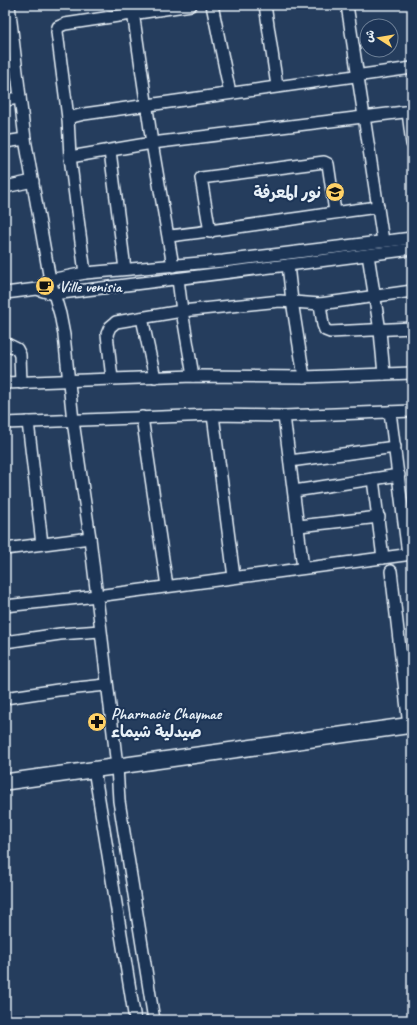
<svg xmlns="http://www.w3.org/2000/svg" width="417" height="1025" viewBox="0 0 417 1025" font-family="Caveat,'Playpen Sans Arabic',sans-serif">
<rect width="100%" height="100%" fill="#253d5d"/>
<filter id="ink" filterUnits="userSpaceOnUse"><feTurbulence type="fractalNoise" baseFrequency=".025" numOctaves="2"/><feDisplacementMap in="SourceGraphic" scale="8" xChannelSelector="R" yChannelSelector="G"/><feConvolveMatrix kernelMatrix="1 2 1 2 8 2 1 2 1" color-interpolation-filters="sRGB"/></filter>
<g filter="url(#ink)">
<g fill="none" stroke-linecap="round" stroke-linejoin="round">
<defs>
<g id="minor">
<path d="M9 5 25 139 50 280 60 314 64 335 73 421 90 538 117 766 119 801 154 1020"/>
<path d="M132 5 152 143 173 266"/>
<path d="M212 5 230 93"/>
<path d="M265 5 277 86"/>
<path d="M347 5 383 241"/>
<path d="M5 100 20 98"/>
<path d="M408 112 412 144"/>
<path d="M68 118 84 114 412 68"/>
<path d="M5 142 25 139"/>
<path d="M110 151 125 269"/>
<path d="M70 157 152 143 412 111"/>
<path d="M5 187 33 181"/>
<path d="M210 232 201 178 324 162 328 164 335 212"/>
<path d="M169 236C239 228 308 216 378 207"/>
<path d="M368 255 380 331 384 374"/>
<path d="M288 265 292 301 304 377"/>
<path d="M85 273 70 157 68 118 57 32 58 27 65 24 191 5"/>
<path d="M178 279 182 311 193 376"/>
<path d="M44 284 50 280 85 273 223 261 412 238"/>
<path d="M5 293 37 289 53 294 288 265 412 249"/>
<path d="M320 304 323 325 325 330 330 332 412 328"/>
<path d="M142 318 155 378"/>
<path d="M5 343 17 349 20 355 21 383"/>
<path d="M112 379 107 334 110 327 116 322 182 311 280 301 320 304 412 291"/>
<path d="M5 383 193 376 304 377 412 373"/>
<path d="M390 412 408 554"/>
<path d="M213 415 234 577"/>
<path d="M284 416 303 568"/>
<path d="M142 417 167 586"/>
<path d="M28 422 42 544"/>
<path d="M5 423 213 415 284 416 412 411"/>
<path d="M290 461 395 447"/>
<path d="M373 479 383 558"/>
<path d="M294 491 399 475"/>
<path d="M299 526 379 517"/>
<path d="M5 549 90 538"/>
<path d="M391 571 409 726"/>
<path d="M5 606 97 596 412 554"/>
<path d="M5 642 60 634 100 631"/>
<path d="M5 698 58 690 106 685"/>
<path d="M94 769 135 1020"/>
</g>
<path id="major" d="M5 782 412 725"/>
</defs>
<!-- minor casing -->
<use href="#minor" stroke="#e8f1f8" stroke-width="14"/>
<!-- major casing -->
<use href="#major" stroke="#e8f1f8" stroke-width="18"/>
<!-- minor -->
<use href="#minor" stroke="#1d3557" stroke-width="11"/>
<!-- major -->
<use href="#major" stroke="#1d3557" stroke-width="15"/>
</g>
</g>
<!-- icons -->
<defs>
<symbol id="school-disc" viewBox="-11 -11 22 22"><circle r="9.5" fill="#ffd166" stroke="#1d3557"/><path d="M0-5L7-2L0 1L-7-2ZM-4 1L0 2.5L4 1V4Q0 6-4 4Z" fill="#111"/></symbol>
<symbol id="cafe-disc" viewBox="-11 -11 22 22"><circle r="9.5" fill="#ffd166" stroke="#1d3557"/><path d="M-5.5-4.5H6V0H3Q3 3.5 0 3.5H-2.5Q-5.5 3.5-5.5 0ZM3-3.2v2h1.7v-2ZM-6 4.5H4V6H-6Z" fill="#111"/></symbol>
<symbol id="pharmacy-disc" viewBox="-11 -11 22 22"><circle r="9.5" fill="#ffd166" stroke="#1d3557"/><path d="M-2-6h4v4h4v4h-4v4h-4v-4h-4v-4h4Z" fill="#111"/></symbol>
</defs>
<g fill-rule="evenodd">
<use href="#school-disc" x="324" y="181" width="22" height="22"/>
<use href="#cafe-disc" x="34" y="275" width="22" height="22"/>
<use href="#pharmacy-disc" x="86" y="711" width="22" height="22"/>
</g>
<g text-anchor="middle" stroke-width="4" stroke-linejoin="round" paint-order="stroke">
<!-- poi labels -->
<g font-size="16" font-weight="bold" fill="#e8f1f8" stroke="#1d3557" text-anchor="start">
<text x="321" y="198" text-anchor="end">نور المعرفة</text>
<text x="59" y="292">Ville venisia</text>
<text x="111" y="719">Pharmacie Chaymae<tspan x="111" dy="18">صيدلية شيماء</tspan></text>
</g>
</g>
<!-- margin -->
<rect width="417" height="1025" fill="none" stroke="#1d3557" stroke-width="20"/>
<rect x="10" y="10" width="397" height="1005" fill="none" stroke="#e8f1f8" stroke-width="1.5" filter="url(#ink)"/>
<!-- north arrow -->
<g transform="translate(379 38) rotate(282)"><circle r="19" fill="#1d3557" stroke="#6e8097"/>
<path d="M0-3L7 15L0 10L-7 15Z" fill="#ffd166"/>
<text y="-6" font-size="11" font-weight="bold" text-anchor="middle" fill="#e8f1f8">ش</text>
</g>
</svg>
